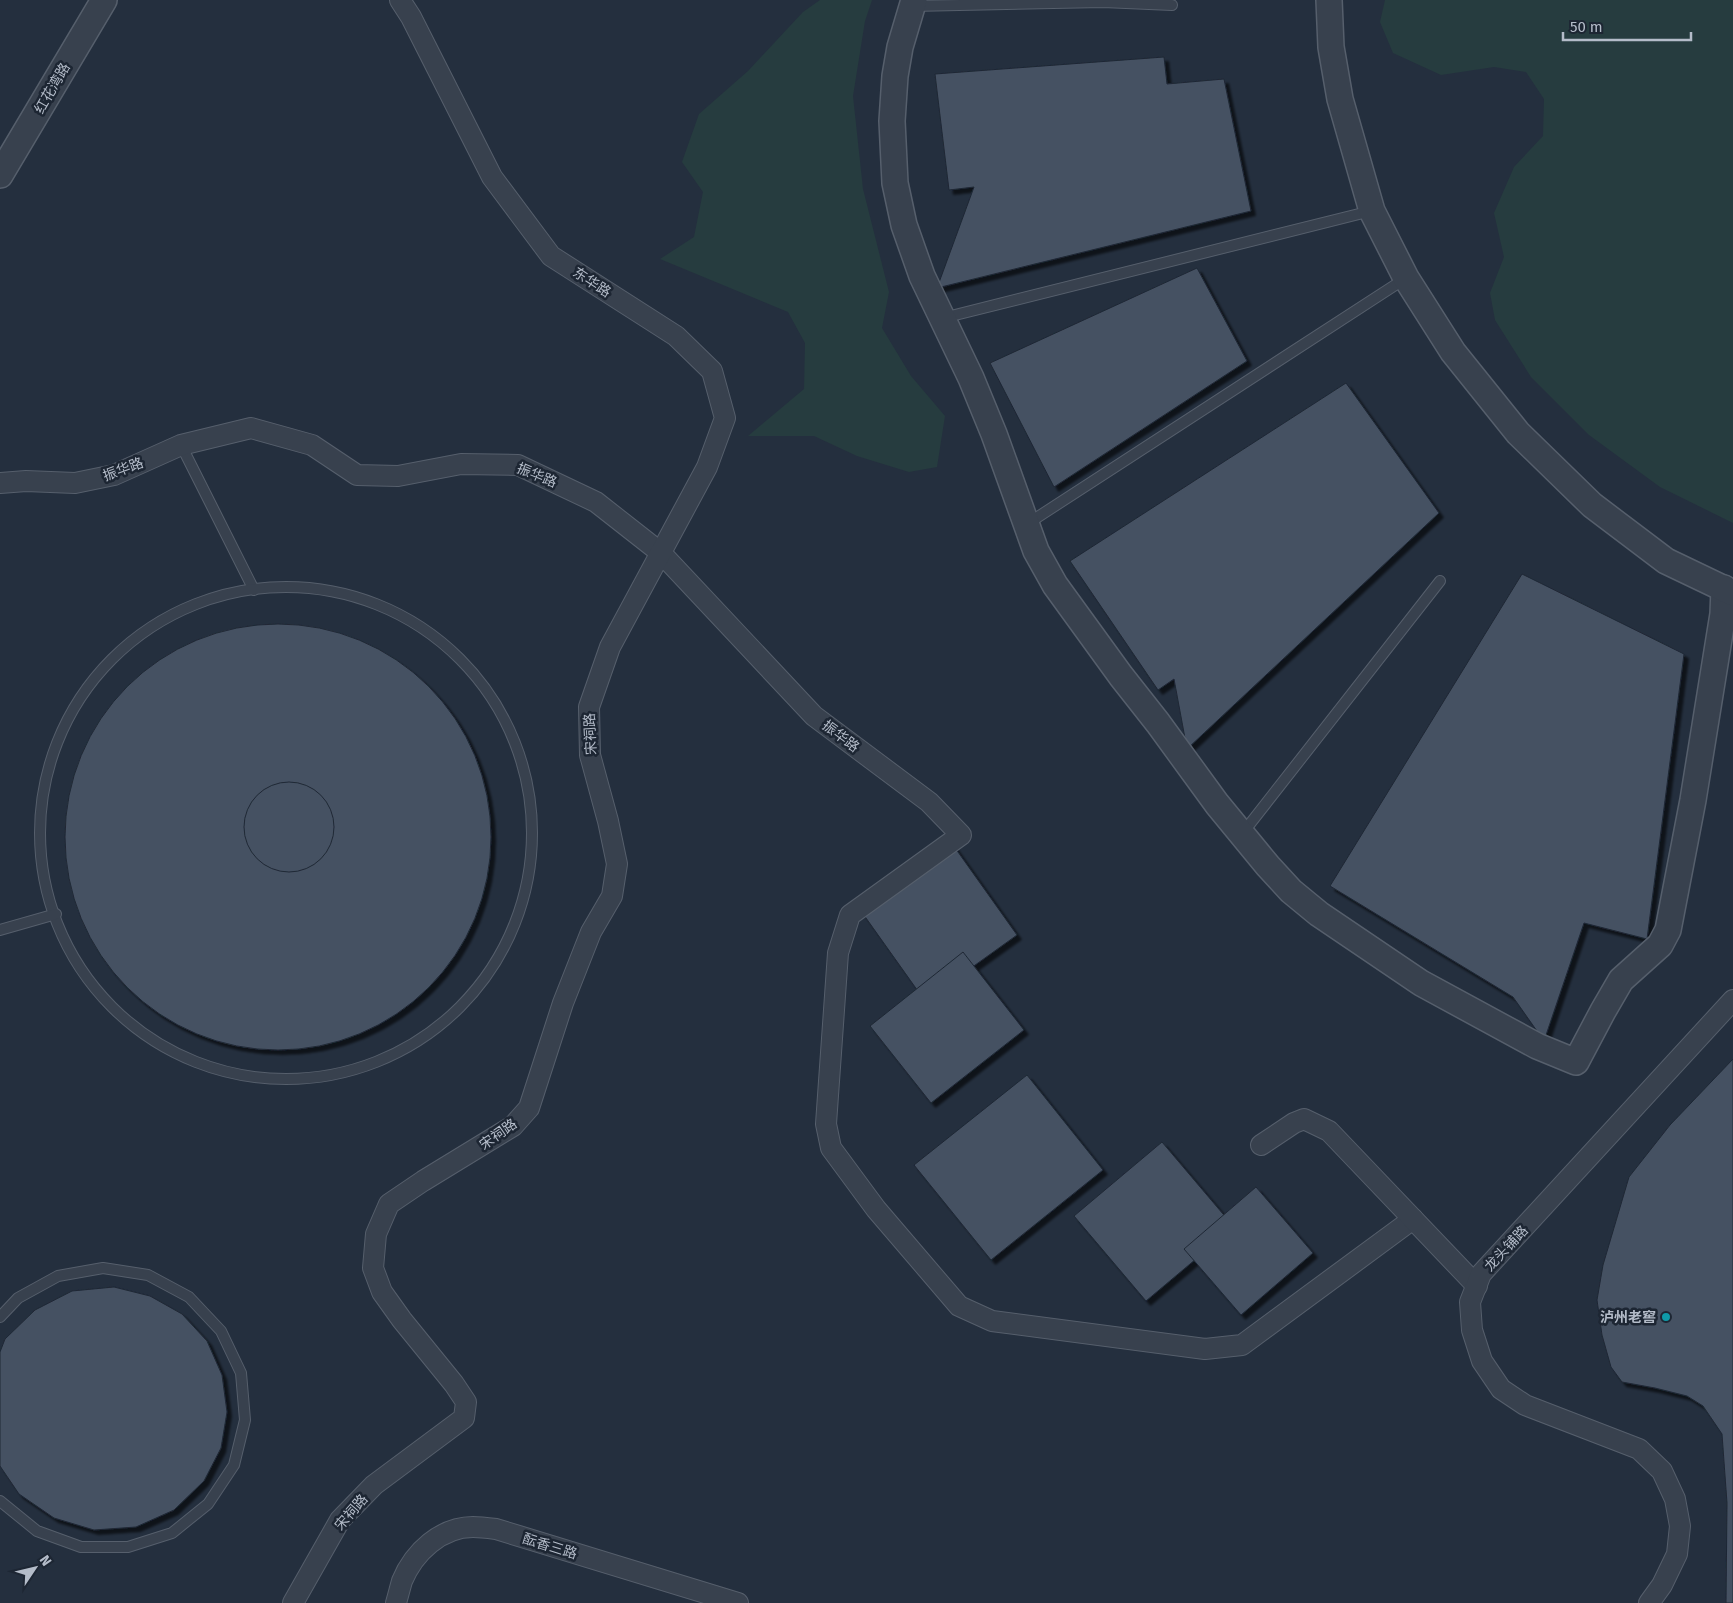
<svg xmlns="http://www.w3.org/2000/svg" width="1733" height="1603" viewBox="0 0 1733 1603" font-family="'Fira Sans','Noto Sans SC',sans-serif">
<defs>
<filter id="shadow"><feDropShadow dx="4.5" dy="4.5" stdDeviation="1" flood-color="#0009"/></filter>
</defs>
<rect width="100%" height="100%" fill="#242f3e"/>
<!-- green -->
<g fill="#263c3f">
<path d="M820 0H872L865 21 853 96 863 189 889 292 882 328 911 376 945 416 937 467 909 472 857 456 814 436H748L804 389 805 343 788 312 660 259 694 237 703 192 682 162 699 114 748 71 803 12Z"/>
<path d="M1385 0H1733V523L1660 487 1589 435 1531 377 1495 320 1490 293 1504 257 1494 213 1514 167 1543 136 1544 99 1526 72 1494 67 1441 75 1393 53 1380 22Z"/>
</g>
<!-- building -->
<g fill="#455162" stroke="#1f2835" filter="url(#shadow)">
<path d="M1164 57 1167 84 1224 79 1251 211 937 288 974 187 949 190 935 74Z"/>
<path d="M1197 268 1247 361 1054 487 990 363Z"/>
<path d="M1346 383 1439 513 1187 749 1174 679 1158 690 1070 561Z"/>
<path d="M1522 574 1684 654 1647 939 1584 923 1544 1041 1513 997 1330 886Z"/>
<circle cx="278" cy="837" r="213"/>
<circle cx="289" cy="827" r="45"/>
<path d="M953 845 1017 935 925 1001 861 911Z"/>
<path d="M963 952 1024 1030 931 1103 870 1026Z"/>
<path d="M1733 1059V1603H1726L1727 1503 1722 1434 1703 1406 1687 1396 1655 1388 1622 1382 1611 1367 1602 1335 1597 1300 1603 1265 1629 1177 1670 1125Z"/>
<path d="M1027 1075 1103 1170 991 1260 914 1165Z"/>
<path d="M1162 1142 1234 1227 1146 1301 1074 1216Z"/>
<path d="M1256 1187 1313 1253 1241 1315 1184 1249Z"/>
<path d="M114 1287 150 1296 182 1314 207 1341 222 1375 227 1412 221 1448 204 1481 174 1510 136 1527 94 1530 54 1518 19 1494 0 1466V1352L5 1339 35 1310 72 1291Z"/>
</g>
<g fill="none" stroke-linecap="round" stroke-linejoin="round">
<defs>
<g id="service">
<path d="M912 6 1103 2 1172 5"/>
<path d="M943 318 1371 211"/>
<path d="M181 445 254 590"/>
<path d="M1027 524 1406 278"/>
<circle cx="286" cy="833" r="246"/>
<path d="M1242 834 1440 581"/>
<path d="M0 930 56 914"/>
<path d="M0 1317 18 1298 58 1276 103 1268 148 1275 189 1297 221 1331 241 1373 245 1420 234 1465 208 1504 172 1533 128 1547H81L37 1531 0 1501"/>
</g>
<g id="minor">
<path d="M0 483 26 481 75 483 114 475 181 445 251 428 312 445 357 475 398 476 461 464 518 465 596 502 661 553 814 716 929 802 961 835 850 915 838 953 826 1124 831 1148 876 1209 959 1306 992 1321 1205 1349 1242 1345 1413 1219"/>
<path d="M1261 1145 1294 1123 1304 1119 1329 1131 1477 1286"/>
<path d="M293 1603 340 1520 374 1485 464 1418 466 1402 454 1384 402 1320 382 1292 373 1268 376 1234 389 1204 423 1181 513 1126 529 1108 563 1003 591 932 612 896 617 864 608 821 590 755 589 707 610 647 707 467 725 418 712 371 676 336 551 256 492 177 411 17 400 0"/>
<path d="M396 1603C398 1596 400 1588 402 1581 414 1552 441 1527 473 1527 480 1527 488 1528 496 1529L738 1603"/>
<path d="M1649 1603 1662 1585 1677 1554 1680 1526 1675 1499 1662 1471 1639 1449 1525 1405 1501 1389 1482 1361 1472 1330 1470 1302 1481 1274 1733 1000"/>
</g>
<g id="tertiary">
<path d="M914 0 900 47 895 76 892 121 895 183 904 225 922 276 971 378 994 434 1036 551 1055 585 1121 676 1158 723 1217 804 1268 866 1291 891 1319 914 1421 983 1537 1046 1576 1062 1603 1011 1621 980 1660 945 1668 930 1693 800 1723 614 1724 588"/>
<path d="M1329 0 1331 47 1340 99 1372 211 1406 278 1453 352 1518 433 1592 505 1666 561 1733 593"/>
<path d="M0 175 104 0"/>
</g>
</defs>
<!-- service casing -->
<use href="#service" stroke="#565f6c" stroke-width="12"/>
<!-- minor casing -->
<use href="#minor" stroke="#565f6c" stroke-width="22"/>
<!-- tertiary casing -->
<use href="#tertiary" stroke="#565f6c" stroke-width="28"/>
<!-- service -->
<use href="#service" stroke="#38414e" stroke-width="10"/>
<!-- minor -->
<use href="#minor" stroke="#38414e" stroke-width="20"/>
<!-- tertiary -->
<use href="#tertiary" stroke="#38414e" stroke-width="25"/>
</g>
<!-- markers -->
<circle fill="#0f9aa8" stroke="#1d2633" stroke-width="2" cx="1666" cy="1317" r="5"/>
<g text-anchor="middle" stroke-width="5" stroke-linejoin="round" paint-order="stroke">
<!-- street labels -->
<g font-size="14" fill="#b4bcc9" stroke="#1d2633">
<text transform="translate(52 88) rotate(-60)" y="5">红花湾路</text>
<text transform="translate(592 282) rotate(33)" y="5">东华路</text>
<text transform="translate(123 469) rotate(-20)" y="5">振华路</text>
<text transform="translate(537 475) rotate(22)" y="5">振华路</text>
<text transform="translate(590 734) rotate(-93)" y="5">宋祠路</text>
<text transform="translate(841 736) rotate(37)" y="5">振华路</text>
<text transform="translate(498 1134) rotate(-35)" y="5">宋祠路</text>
<text transform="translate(1506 1248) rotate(-47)" y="5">龙头铺路</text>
<text transform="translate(351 1512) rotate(-49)" y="5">宋祠路</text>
<text transform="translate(550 1546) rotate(17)" y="5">酝香三路</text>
</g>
<!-- poi labels -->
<g font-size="14" font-weight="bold" fill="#b4bcc9" stroke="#1d2633" text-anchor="end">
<text x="1656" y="1322">泸州老窖</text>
</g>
</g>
<!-- north arrow -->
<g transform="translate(35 1568) rotate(55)" stroke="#1d2633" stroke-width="4" paint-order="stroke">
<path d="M0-4L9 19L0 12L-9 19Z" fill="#b4bcc9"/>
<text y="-8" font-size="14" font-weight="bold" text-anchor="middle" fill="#b4bcc9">N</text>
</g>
<!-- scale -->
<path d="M1563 32v8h128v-8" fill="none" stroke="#b4bcc9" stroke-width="2.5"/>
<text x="1570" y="32" font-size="15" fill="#b4bcc9" stroke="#1d2633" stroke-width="4" paint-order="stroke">50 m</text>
</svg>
